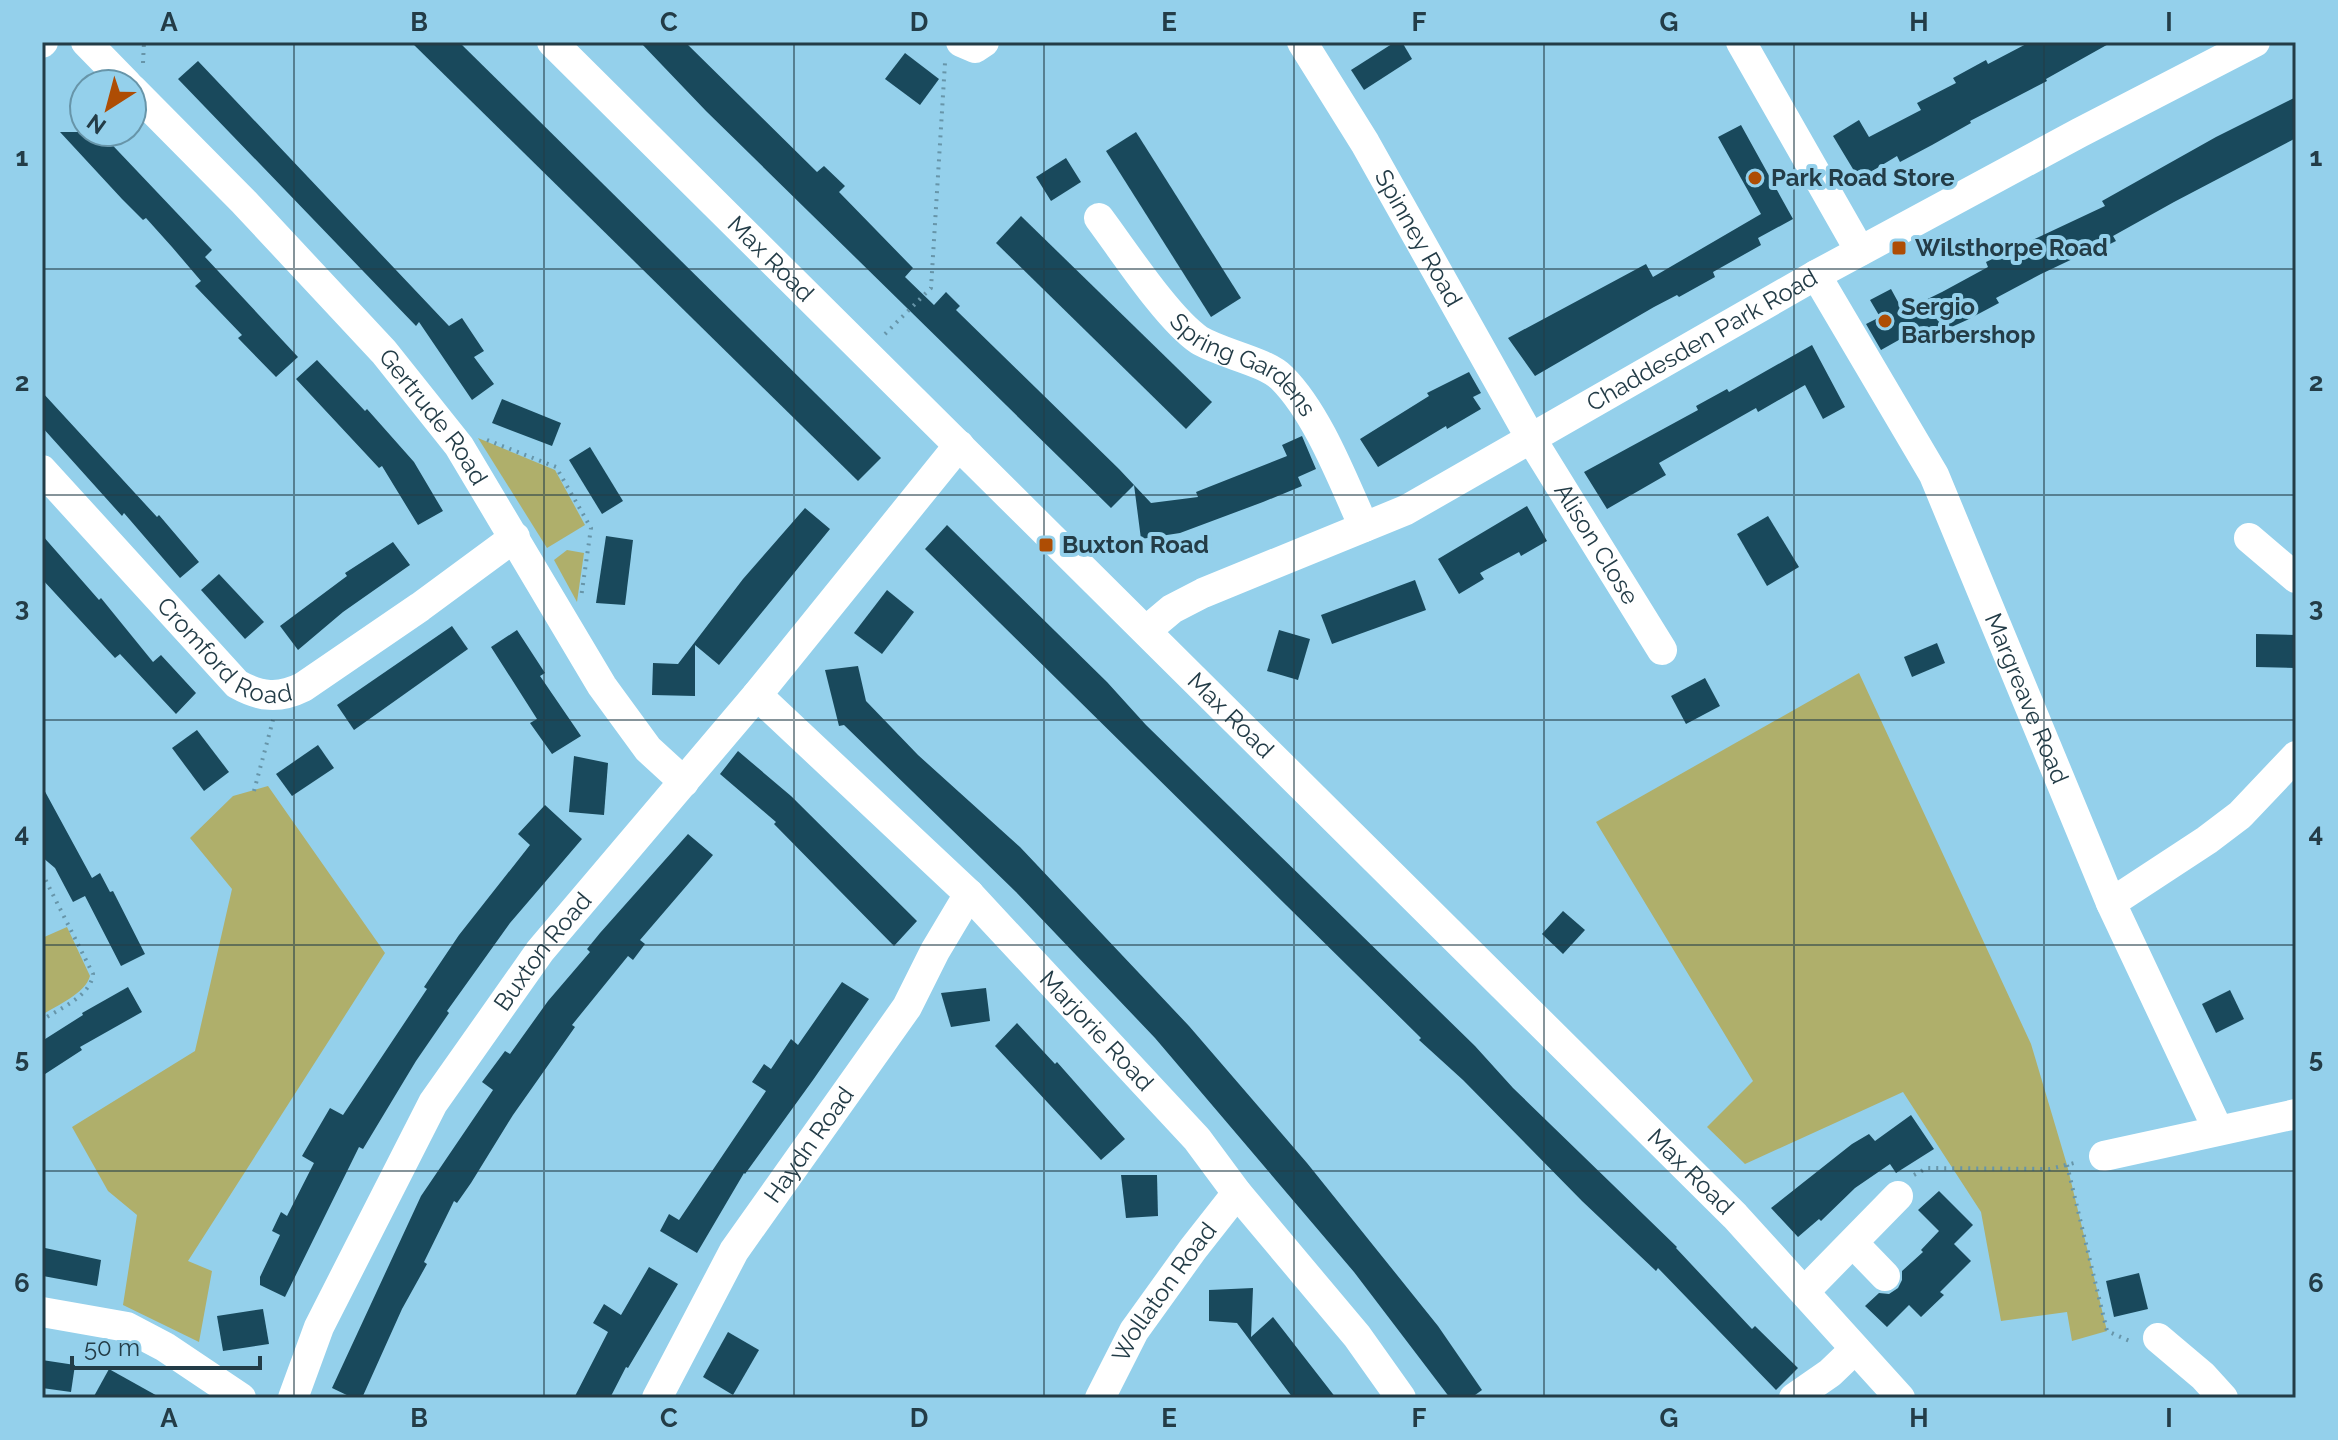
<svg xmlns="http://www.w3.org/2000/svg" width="2338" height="1440" viewBox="0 0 2338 1440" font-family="Raleway,sans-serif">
<rect width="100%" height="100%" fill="#94d0eb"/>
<!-- green -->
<g fill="#afaf6b">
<path d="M478 438 555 470 585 525 547 548Z"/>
<path d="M567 550 584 553 577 602 554 560Z"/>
<path d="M1859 673 2031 1044 2067 1165 2107 1331 2072 1341 2067 1312 2001 1321 1981 1212 1903 1092 1745 1164 1707 1127 1753 1081 1596 822Z"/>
<path d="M268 786 385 953 188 1261 212 1271 199 1342 123 1305 137 1215 108 1191 72 1127 195 1051 232 889 190 838 233 796Z"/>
<path d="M67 927 90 976C85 994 57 1005 42 1015V938Z"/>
</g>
<!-- building -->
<g fill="#19495c">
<path d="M411 42H459L881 458 858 481Z"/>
<path d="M640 42H685L817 172 824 166 845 186 839 192 913 268 905 277 934 305 946 292 960 306 956 310 1119 469 1151 503 1198 497 1196 492 1287 456 1282 445 1302 436 1316 469 1298 477 1302 486 1263 502 1180 533 1141 539 1134 485 1111 508 706 111Z"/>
<path d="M1395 42H1402L1412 59 1364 90 1351 70Z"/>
<path d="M2030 42H2112L2046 79 2047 81 1970 121 1971 123 1932 145 1900 162 1897 156 1859 179 1833 136 1859 120 1869 137 1921 110 1917 103 1956 83 1953 78 1986 60 1988 64Z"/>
<path d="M905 53 939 79 920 105 885 79Z"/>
<path d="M198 61 449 326 462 318 484 351 474 357 494 384 472 400 419 322 416 326 178 79Z"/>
<path d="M2296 97V138L2174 202 2113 236 2116 241 2082 258 2081 255 2041 274 1996 298 1999 303 1967 320 1927 338 1922 327 1881 350 1866 324 1880 317 1870 300 1891 289 1903 311 1942 292 1988 267 1986 262 2105 206 2102 201 2216 137Z"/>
<path d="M1741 125 1793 219 1758 238 1761 245 1713 272 1715 277 1679 297 1677 295 1654 307 1535 376 1508 338 1646 264 1653 277 1761 214 1718 137Z"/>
<path d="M60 132H100L212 250 205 257 298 357 276 377 238 338 242 335 195 286 201 281 172 247 146 218 143 220 122 199Z"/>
<path d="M1136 132 1241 298 1211 317 1106 151Z"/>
<path d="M1066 158 1081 182 1051 201 1036 177Z"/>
<path d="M1021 216 1212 402 1186 429 996 243Z"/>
<path d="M1812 345 1845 407 1823 419 1805 385 1758 412 1756 408 1659 463 1666 475 1607 509 1584 472 1698 410 1696 406 1727 389 1729 392Z"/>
<path d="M317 360 365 411 367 409 414 462 443 511 418 525 382 466 379 468 296 379Z"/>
<path d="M1469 372 1481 393 1473 397 1481 409 1447 429 1446 426 1378 467 1360 439 1429 396 1427 393Z"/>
<path d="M42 392 157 517 159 515 199 562 180 578 124 513 122 516 42 427Z"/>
<path d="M502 399 561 423 552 446 492 423Z"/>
<path d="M590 447 623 501 602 514 569 460Z"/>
<path d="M1527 506 1547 541 1521 556 1519 552 1480 573 1484 579 1459 594 1438 559Z"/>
<path d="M805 508 830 529 719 665 695 645V696L652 695 653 663 678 664 743 579Z"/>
<path d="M1768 516 1799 567 1767 586 1737 534Z"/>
<path d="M947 525 1107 682 1146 725 1475 1046 1513 1088 1677 1247 1676 1248 1752 1329 1755 1326 1798 1368 1776 1390 1658 1268 1656 1271 1582 1201 1463 1080 1419 1040 1421 1038 925 549Z"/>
<path d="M42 535 99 600 101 598 153 662 161 655 196 693 176 714 120 654 115 658 42 579Z"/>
<path d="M606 536 633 540 625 605 596 603Z"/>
<path d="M393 542 410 565 343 612 298 650 280 626 347 576 345 573Z"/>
<path d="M219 574 264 622 245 639 201 590Z"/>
<path d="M1415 580 1426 610 1332 644 1321 615Z"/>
<path d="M887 590 914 612 882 654 854 633Z"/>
<path d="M452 626 468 649 354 730 337 705Z"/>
<path d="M517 630 545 673 540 676 581 736 552 754 530 723 537 719 491 647Z"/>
<path d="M1279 630 1310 639 1298 680 1267 671Z"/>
<path d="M2256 634 2296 635V668L2256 667Z"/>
<path d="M1937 643 1945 663 1912 677 1904 657Z"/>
<path d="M858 666 866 701 918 755 1020 847 1189 1026 1307 1163 1438 1326 1482 1390 1471 1398H1450L1354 1272 1155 1038 1016 892 844 725 839 726 825 670Z"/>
<path d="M1705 678 1720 706 1686 724 1671 696Z"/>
<path d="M197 730 229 772 204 791 172 748Z"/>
<path d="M318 745 334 768 292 796 276 774Z"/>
<path d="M738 751 791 796 917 921 894 946 774 824 776 822 720 774Z"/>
<path d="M574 756 608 763 604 815 569 812Z"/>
<path d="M42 786 92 878 100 873 110 892 113 891 145 954 121 966 85 896 73 902 55 868 42 857Z"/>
<path d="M545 805 582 839 510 923 447 1011 449 1013 416 1061 363 1149 359 1147 285 1297 260 1285V1277L280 1235 272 1231 281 1212 287 1216 314 1163 302 1156 330 1108 343 1115 427 989 424 987 459 935 530 845 518 834Z"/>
<path d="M688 834 713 855 640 940 645 944 633 960 628 956 572 1025 575 1027 513 1115 471 1183 457 1203 454 1201 424 1262 427 1264 402 1309 362 1398H353L332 1388 421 1196 493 1090 482 1082 505 1051 510 1054 548 1001 590 952 587 949 600 933Z"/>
<path d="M1563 911 1585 930 1563 954 1542 934Z"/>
<path d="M842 982 869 999 813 1080 745 1174 744 1173 697 1253 660 1231 669 1214 679 1220 766 1091 752 1082 764 1064 771 1069 791 1039 798 1045Z"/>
<path d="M128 987 142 1012 80 1047 82 1050 42 1076V1041L83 1015 82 1013Z"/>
<path d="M986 988 990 1021 951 1027 941 993Z"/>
<path d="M2230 990 2244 1019 2216 1033 2202 1004Z"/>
<path d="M1017 1023 1055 1064 1057 1062 1125 1139 1101 1160 995 1046Z"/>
<path d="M1911 1115 1934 1149 1896 1173 1890 1164 1855 1188 1821 1221 1819 1219 1798 1237 1771 1208 1852 1144 1869 1134 1875 1141Z"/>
<path d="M1121 1175H1157L1158 1216 1126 1218Z"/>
<path d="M1939 1191 1973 1225 1954 1244 1971 1261 1940 1292 1944 1295 1921 1317 1909 1305 1887 1327 1865 1306 1879 1293 1889 1294 1898 1288 1902 1280V1271L1923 1252 1921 1250 1939 1231 1918 1210Z"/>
<path d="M45 1248 101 1260 97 1286 43 1276Z"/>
<path d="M649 1267 678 1284 628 1368 626 1367 610 1398H574L608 1332 593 1323 604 1304 621 1315Z"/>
<path d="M2139 1273 2148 1309 2114 1317 2106 1281Z"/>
<path d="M1253 1288 1251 1337 1273 1317 1336 1398H1293L1237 1323 1209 1321V1290Z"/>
<path d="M263 1309 269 1344 223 1351 217 1316Z"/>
<path d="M728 1332 759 1350 733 1395 703 1377Z"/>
<path d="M42 1360 75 1365 71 1392 42 1388Z"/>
<path d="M109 1369 161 1398H93Z"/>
</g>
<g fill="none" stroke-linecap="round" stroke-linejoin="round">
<!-- path -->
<g stroke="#6795a9" stroke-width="4" stroke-dasharray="2 6" stroke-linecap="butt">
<path d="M143 63 144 42"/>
<path d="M885 334 931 288 945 63"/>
<path d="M487 440 556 467 591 528 581 598"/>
<path d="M254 791 273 720"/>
<path d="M42 873 93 974C91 996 59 1009 42 1020"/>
<path d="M2067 1165 2107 1331 2132 1342"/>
<path d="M1914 1175 1927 1168 2050 1169 2078 1162"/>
</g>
<!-- minor -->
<g stroke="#fff" stroke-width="30">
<path d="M86 42 127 84"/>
<path id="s1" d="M552 42 1735 1216 1900 1398"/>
<path d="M961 42 975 48 984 42"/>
<path id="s2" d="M1302 42 1365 143 1530 437 1662 650"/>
<path d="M1741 42 1860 251"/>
<path d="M42 43 43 42"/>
<path id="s3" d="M132 89 244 202 384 352 459 446 602 686 648 749 684 782"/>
<path id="s4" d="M1099 218C1123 250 1167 318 1199 340 1222 354 1265 361 1282 378 1318 414 1343 481 1364 527"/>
<path id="s5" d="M1816 275 1934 475 2111 903 2218 1130"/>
<path id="s6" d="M42 470 237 684C260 697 279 699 303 687L420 607 515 537"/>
<path d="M2249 538 2296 578"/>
<path id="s7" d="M1147 630 1172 609 1203 593 1406 510 1816 275 2079 133 2255 42"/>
<path id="s8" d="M757 695 969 894 1197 1139 1237 1193 1357 1336 1401 1398"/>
<path d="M2111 903 2207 840 2240 815 2296 756"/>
<path d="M2104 1156 2296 1114"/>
<path d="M1853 1243 1885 1276"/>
<path d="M1805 1291 1898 1196"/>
<path d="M42 1312 127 1327 165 1347 241 1398"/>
<path d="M2158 1338 2203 1376 2223 1398"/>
<path id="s9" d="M293 1398 319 1327 433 1103 540 951 757 695 959 445"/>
<path id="s10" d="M657 1398 734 1251 907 1007 935 951 969 894"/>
<path id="s11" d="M1100 1398 1134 1331 1193 1249 1237 1193"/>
<path d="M1794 1398 1830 1373 1855 1349"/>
</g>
</g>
<!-- grid -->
<path fill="none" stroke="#233c47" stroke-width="2" stroke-opacity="0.55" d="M294 42V1398M544 42V1398M794 42V1398M1044 42V1398M1294 42V1398M1544 42V1398M1794 42V1398M2044 42V1398M42 269H2296M42 495H2296M42 720H2296M42 945H2296M42 1171H2296"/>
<!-- markers -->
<g fill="#ae4d04" stroke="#94d0eb" stroke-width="3">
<circle cx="1755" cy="178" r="8"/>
<rect x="1891" y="240" width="16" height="16" rx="4"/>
<circle cx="1885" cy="321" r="8"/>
<rect x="1038" y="537" width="16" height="16" rx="4"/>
</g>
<g text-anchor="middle" stroke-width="8" stroke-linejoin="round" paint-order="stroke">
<!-- poi labels -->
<g font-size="24" font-weight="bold" fill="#233c47" stroke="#94d0eb" text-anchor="start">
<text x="1771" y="186">Park Road Store</text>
<text x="1915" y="256">Wilsthorpe Road</text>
<text x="1901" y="315">Sergio<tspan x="1901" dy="28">Barbershop</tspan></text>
<text x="1062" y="553">Buxton Road</text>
</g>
<!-- street labels -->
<g font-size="24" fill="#233c47" stroke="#94d0eb">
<text dy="8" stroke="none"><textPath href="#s2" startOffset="228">Spinney Road</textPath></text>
<text dy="8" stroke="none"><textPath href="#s1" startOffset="308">Max Road</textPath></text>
<text dy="8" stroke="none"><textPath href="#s7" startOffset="628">Chaddesden Park Road</textPath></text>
<text dy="8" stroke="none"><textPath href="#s4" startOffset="210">Spring Gardens</textPath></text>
<text dy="8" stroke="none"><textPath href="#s3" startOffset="446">Gertrude Road</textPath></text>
<text dy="8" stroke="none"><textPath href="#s2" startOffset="582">Alison Close</textPath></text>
<text dy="8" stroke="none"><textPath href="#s6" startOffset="262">Cromford Road</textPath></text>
<text dy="8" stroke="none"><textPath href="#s5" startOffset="474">Margreave Road</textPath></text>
<text dy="8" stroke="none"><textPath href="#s1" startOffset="956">Max Road</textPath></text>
<text dy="8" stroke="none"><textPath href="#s9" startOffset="514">Buxton Road</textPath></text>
<text dy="8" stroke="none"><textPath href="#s8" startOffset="478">Marjorie Road</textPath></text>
<text dy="8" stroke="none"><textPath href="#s10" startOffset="296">Haydn Road</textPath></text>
<text dy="8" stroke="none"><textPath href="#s1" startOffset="1604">Max Road</textPath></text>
<text dy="8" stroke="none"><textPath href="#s11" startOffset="124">Wollaton Road</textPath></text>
</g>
</g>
<!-- border -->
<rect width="2338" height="1440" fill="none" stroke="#94d0eb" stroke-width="88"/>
<!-- north arrow -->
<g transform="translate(108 108) rotate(216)"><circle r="38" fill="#94d0eb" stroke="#6795a9" stroke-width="2"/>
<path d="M0-6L14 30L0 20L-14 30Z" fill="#ae4d04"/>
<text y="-12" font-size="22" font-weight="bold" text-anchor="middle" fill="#233c47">N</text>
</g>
<!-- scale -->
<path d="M72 1356v12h188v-12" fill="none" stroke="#233c47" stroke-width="4"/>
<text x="84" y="1356" font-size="24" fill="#233c47" stroke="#94d0eb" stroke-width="6" paint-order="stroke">50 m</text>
<rect x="44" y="44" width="2250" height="1352" fill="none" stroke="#233c47" stroke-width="3"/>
<g font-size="26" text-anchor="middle" font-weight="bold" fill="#233c47">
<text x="169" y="31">A</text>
<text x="419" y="31">B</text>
<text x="669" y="31">C</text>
<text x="919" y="31">D</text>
<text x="1169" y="31">E</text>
<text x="1419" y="31">F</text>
<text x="1669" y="31">G</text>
<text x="1919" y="31">H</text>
<text x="2169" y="31">I</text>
<text x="22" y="166">1</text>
<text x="2316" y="166">1</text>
<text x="22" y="391">2</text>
<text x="2316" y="391">2</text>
<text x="22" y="616">3</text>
<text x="2316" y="616">3</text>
<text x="22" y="842">4</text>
<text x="2316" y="842">4</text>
<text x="22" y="1067">5</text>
<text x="2316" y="1067">5</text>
<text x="22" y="1292">6</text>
<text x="2316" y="1292">6</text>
<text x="169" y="1427">A</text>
<text x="419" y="1427">B</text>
<text x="669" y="1427">C</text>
<text x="919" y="1427">D</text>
<text x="1169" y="1427">E</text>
<text x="1419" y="1427">F</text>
<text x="1669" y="1427">G</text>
<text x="1919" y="1427">H</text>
<text x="2169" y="1427">I</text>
</g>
</svg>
